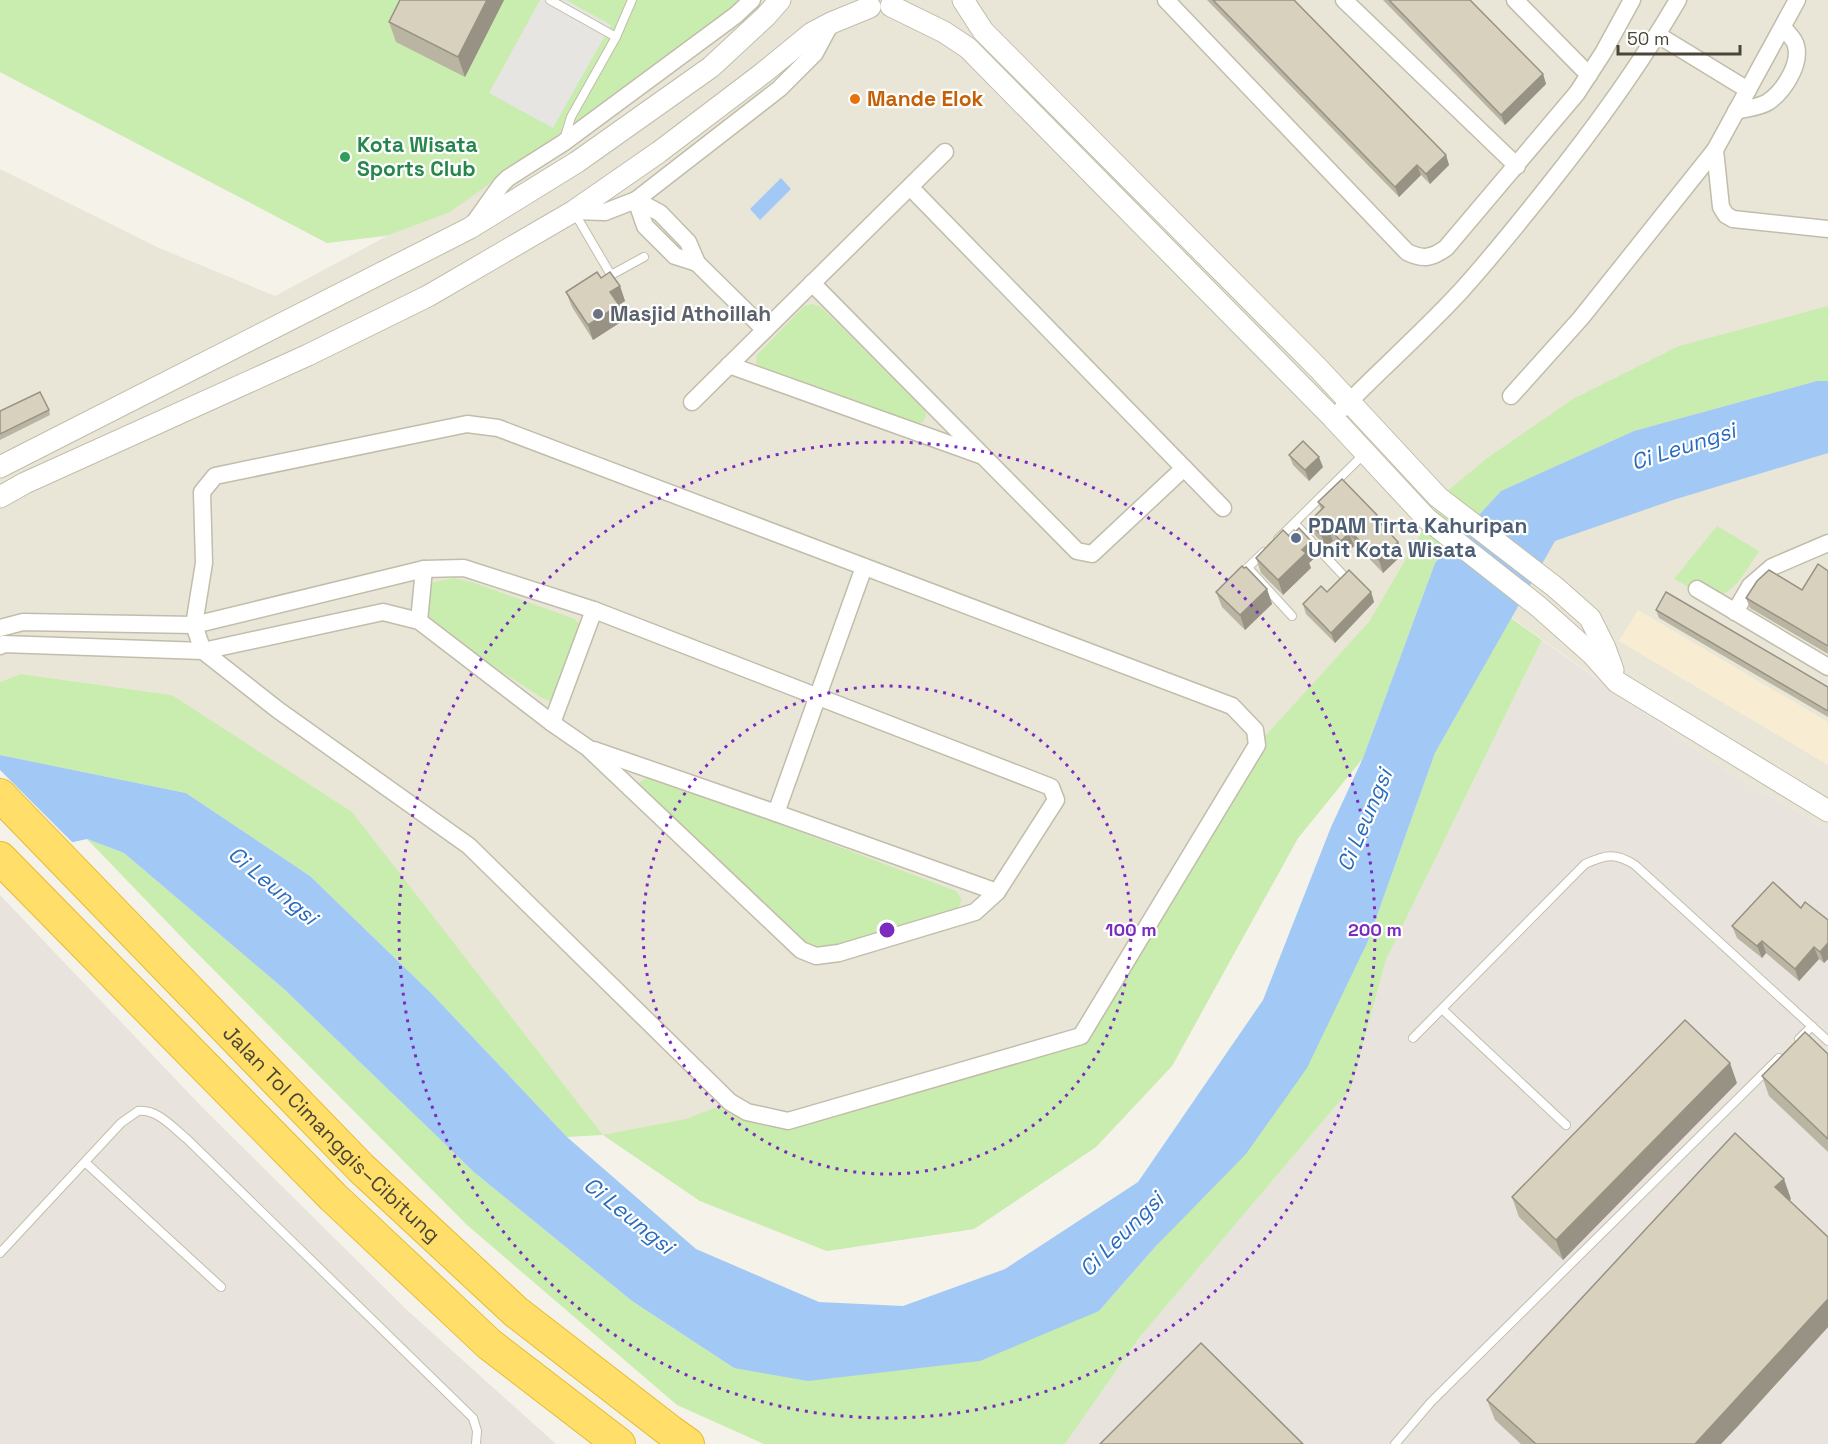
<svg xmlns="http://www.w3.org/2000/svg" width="1828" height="1444" viewBox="0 0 1828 1444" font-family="'Space Grotesk',sans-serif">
<rect width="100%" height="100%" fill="#f5f3e9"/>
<!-- residential -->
<path fill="#eae6d7" d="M0 0H1828V829L1731 774 1435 563 1363 758 1298 838 1172 1066 1096 1147 974 1229 827 1251 700 1201 603 1135 351 812 172 695 21 674 0 682V169L157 247 275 296 387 236 327 243 0 72Z"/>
<!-- commercial -->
<path fill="#f8edd3" d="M1638 610 1828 722V765L1619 641Z"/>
<!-- industrial -->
<g fill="#e8e4dd">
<path d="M1542 640 1731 774 1828 829V1444H1065L1139 1338 1351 1088 1386 960Z"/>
<path d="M0 895 203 1108 408 1311 556 1444H0Z"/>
</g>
<!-- green -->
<g fill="#c9ecaf">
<path d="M0 0H740L717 24 666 57 450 212 389 235 327 243 0 72Z"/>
<path d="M811 304 821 307 925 410 926 416 923 422 916 424 759 368 756 363 757 355 803 307Z"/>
<path d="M1828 306V381H1817L1634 431 1501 491 1435 563 1363 758 1298 838 1172 1066 1096 1147 974 1229 827 1251 700 1201 603 1135 567 1137 432 994 310 876 186 793 0 755V682L21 674 172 695 352 812 603 1135 686 1119 730 1102 788 1121 1081 1036 1257 745 1369 622 1445 493 1486 459 1573 399 1679 346Z"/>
<path d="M1717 526 1759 551C1747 568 1730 605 1704 595 1694 591 1684 584 1674 579Z"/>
<path d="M453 578 472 582 575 619 582 628 553 702 542 698 410 612 415 586Z"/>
<path d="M1511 618 1542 640 1386 960 1351 1088 1139 1338 1065 1444H764L677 1405 467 1225 192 948 87 839 124 853 284 989 475 1173 632 1301 734 1368 1099 1311 1156 1246 1368 941 1435 753Z"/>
<path d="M648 777 658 778 956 891 962 900 957 910 820 951 808 948 637 788 640 782Z"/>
</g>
<!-- parking -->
<path fill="#e7e5e1" d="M540 0H566L611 25 553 128 489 93Z"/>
<!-- water -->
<g fill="#a2c9f5">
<path d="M781 178 791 189 760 220 750 209Z"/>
<path d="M1817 381H1828V453L1673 500 1555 541 1435 753 1368 941 1307 1068 1246 1154 1156 1246 1099 1311 980 1361 808 1381 734 1368 632 1301 475 1173 284 989 124 853 87 839 0 858V755L186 793 310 876 432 994 567 1137 696 1249 819 1302 903 1306 1005 1269 1138 1182 1263 1000 1331 827 1363 758 1435 563 1501 491 1634 431Z"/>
</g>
<!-- pier -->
<path fill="#f5f3e9" d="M0 770 75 845 0 861Z"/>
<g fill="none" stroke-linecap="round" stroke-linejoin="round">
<defs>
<g id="service">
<path d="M550 0 616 37"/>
<path d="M564 140 571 117 616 37 632 0"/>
<path d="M574 212 611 275 644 257"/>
<path d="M1295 524 1343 575"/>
<path d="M1278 539 1365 453"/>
<path d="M1248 568 1292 616"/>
<path d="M1241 574 1264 552"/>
<path d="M1442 1009 1566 1125"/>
<path d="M1413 1038 1585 864C1605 855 1615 852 1635 865L1828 1041"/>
<path d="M1799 1039 1812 1026"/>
<path d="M86 1163 221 1287"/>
<path d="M0 1253 121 1123 138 1111C158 1109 172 1127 187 1139L473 1418 477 1431 476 1444"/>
<path d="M1395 1444 1431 1402 1779 1058"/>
</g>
<g id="minor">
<path d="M1166 0 1407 252C1423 260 1432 258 1446 248L1577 93 1603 53 1632 0"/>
<path d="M1344 0 1517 166"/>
<path d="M1515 0 1589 75"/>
<path d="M1658 35 1748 90"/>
<path d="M1736 111C1746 108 1758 108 1768 102 1783 92 1801 65 1796 46 1795 39 1787 33 1783 27"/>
<path d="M1715 150 1721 207 1726 215 1733 219 1828 229"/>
<path d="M910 187 1223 508"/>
<path d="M636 200 660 213 688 242 697 263 765 330"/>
<path d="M636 200 645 226 675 256 697 263"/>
<path d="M574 211 605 212 636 200 779 89 815 53 831 23"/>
<path d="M474 223 501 185 508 178 563 143 736 15 752 0"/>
<path d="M812 283 1077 551 1092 554 1184 468"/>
<path d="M729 365 980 455"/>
<path d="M1511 396 1581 318 1715 150 1797 0"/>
<path d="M692 402 945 152"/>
<path d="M1341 410C1380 370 1422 333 1460 292 1490 259 1517 225 1545 190 1593 130 1639 67 1678 0"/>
<path d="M467 424 498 428 1232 706 1255 730 1257 745 1081 1036 788 1121 747 1112 730 1102 469 846 278 710 203 651 194 625 204 563 202 492 215 476Z"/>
<path d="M1697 589 1828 667"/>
<path d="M1735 612 1750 586 1772 567 1828 543"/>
<path d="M419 621 424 569"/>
<path d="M0 628 23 622 194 625 424 569 464 568 594 610 1051 787 1056 800 997 892 975 912 839 953 816 956 801 950 588 748 552 723 419 621 383 612 203 651 3 644 0 646"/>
<path d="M552 723 594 610"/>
<path d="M594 750 776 813 997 892"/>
<path d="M776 813 864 567"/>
</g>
<g id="tertiary">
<path d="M963 0 983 31 1319 369 1438 497 1555 587 1590 618 1605 648 1613 670"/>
<path d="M891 6 944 32 968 48 1333 418 1427 519 1539 607 1593 655 1617 682 1828 811"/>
<path d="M0 467 470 228 577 162 711 67 766 16 780 0"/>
<path d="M0 497 25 483 308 355 428 296 574 211 659 152 763 73 812 33 831 23 870 7"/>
</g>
<g id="motorway">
<path id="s1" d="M0 795 361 1168 516 1312 671 1432 688 1444"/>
<path d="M0 858 333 1197 489 1344 619 1444"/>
</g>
</defs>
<!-- service casing -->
<use href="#service" stroke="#c2bdaa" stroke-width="10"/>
<!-- minor casing -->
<use href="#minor" stroke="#c2bdaa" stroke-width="19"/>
<!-- tertiary casing -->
<use href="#tertiary" stroke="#c2bdaa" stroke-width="23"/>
<!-- motorway casing -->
<use href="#motorway" stroke="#e8ba30" stroke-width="34"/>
<!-- service -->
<use href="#service" stroke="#fff" stroke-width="8"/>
<!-- minor -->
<use href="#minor" stroke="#fff" stroke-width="16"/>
<!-- tertiary -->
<use href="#tertiary" stroke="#fff" stroke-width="21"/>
<!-- motorway -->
<use href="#motorway" stroke="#ffdf6a" stroke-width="32"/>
</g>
<!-- wall -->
<g fill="#bab4a3">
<path d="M504 0 465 77 396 42 389 22Z"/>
<path d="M1207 0H1294L1446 155 1449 165 1430 184 1421 175 1399 197Z"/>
<path d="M1383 0H1470L1543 74 1546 84 1505 125Z"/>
<path d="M601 278 620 286 625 301 619 305 624 320 593 340 572 307 566 292Z"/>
<path d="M49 410 50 415 0 440V411Z"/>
<path d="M1289 455 1323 467 1309 481 1293 465Z"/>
<path d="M1318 502 1377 515 1380 523 1398 542 1403 554 1383 573 1360 549 1359 551 1354 546 1346 554 1333 541 1326 547 1314 534 1309 522 1321 509Z"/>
<path d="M1290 537 1317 556 1309 563 1311 568 1283 595 1261 573 1256 558Z"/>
<path d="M1828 571V654L1750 608 1746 598 1802 590Z"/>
<path d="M1267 589 1272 604 1245 630 1222 607 1216 592Z"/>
<path d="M1327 592H1371L1374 602 1335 643 1306 614 1303 604Z"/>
<path d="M1656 610 1828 687V717L1659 618Z"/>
<path d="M1801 908 1828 920V959L1824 963 1819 959 1799 981 1766 953 1762 958 1737 938 1732 926Z"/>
<path d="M1828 1054V1152L1769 1096 1762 1076Z"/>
<path d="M1737 1083 1563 1260 1519 1217 1512 1197Z"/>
<path d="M1791 1199 1789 1201 1828 1237V1327L1721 1444H1521L1495 1420 1487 1400Z"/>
</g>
<!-- shaded-wall -->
<g fill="#979284">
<path d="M487 0H504L465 77 458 57Z"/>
<path d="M1543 74 1546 84 1505 125 1501 115Z"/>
<path d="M1446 155 1449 165 1430 184 1426 174Z"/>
<path d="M1417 165 1421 175 1399 197 1395 187Z"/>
<path d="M620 286 625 301 619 305 624 320 593 340 588 325 610 292Z"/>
<path d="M1319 457 1323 467 1309 481 1305 470Z"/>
<path d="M1328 528 1333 541 1326 547 1321 535Z"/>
<path d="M1349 533 1354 546 1346 554 1341 541Z"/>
<path d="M1355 536 1360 549 1359 551 1354 538Z"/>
<path d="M1311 541 1317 556 1309 563 1311 568 1283 595 1278 580 1302 550Z"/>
<path d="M1398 542 1403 554 1383 573 1379 560Z"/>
<path d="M1267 589 1272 604 1245 630 1240 615Z"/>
<path d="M1371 592 1374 602 1335 643 1331 633Z"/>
<path d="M1762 941 1766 953 1762 958 1757 946Z"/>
<path d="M1828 943V959L1824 963 1820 952Z"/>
<path d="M1814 947 1819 959 1799 981 1795 969Z"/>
<path d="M1730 1063 1737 1083 1563 1260 1556 1240Z"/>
<path d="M1784 1179 1791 1199 1782 1208 1775 1187Z"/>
<path d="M1828 1299V1327L1739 1425 1721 1444H1695Z"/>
</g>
<!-- building -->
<g fill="#d8d1bd" stroke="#979284" stroke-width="1.5">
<path d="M400 0H487L458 57 389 22Z"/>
<path d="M1213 0H1294L1446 155 1426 174 1417 165 1395 187Z"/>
<path d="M1389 0H1470L1543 74 1501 115Z"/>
<path d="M597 272 601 278 610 272 620 286 610 292 619 305 588 325 566 292Z"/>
<path d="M40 392 49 410 0 434V411Z"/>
<path d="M1303 441 1319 457 1305 470 1289 455Z"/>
<path d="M1342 479 1377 515 1375 517 1398 542 1379 560 1355 536 1354 538 1349 533 1341 541 1328 528 1321 535 1309 522 1324 507 1318 502Z"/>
<path d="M1299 528 1311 541 1302 550 1306 553 1278 580 1256 558 1283 530 1290 537Z"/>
<path d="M1818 564 1828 571V646L1746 598 1757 581 1769 570 1802 590Z"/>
<path d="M1242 566 1244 568 1246 567 1267 589 1240 615 1216 592Z"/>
<path d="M1349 570 1371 592 1331 633 1303 604 1321 586 1327 592Z"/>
<path d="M1666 592 1828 687V711L1656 610Z"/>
<path d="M1773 882 1801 908 1805 902 1828 920V943L1820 952 1814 947 1795 969 1762 941 1757 946 1732 926Z"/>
<path d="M1685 1020 1730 1063 1556 1240 1512 1197Z"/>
<path d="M1805 1032 1828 1054V1139L1762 1076Z"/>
<path d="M1735 1133 1784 1179 1775 1187 1828 1237V1299L1695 1444H1536L1487 1400Z"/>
<path d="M1201 1343 1303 1444H1100Z"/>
</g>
<!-- distance rings -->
<g fill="none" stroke="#7b2cbf" stroke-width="3" stroke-dasharray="3 6">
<circle cx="887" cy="930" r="244"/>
<circle cx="887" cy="930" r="488"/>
</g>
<!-- markers -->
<circle fill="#e8710a" stroke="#fff" stroke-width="2" cx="855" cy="99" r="6"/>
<circle fill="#2e9e5b" stroke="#fff" stroke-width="2" cx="345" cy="157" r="6"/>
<circle fill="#6b7280" stroke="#fff" stroke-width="2" cx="598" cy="314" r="6"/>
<circle fill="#5c6f8a" stroke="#fff" stroke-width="2" cx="1296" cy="538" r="6"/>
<g text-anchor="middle" stroke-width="4.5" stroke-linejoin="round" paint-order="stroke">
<!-- food labels -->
<g font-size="21" font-weight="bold" fill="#c56008" stroke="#fff" text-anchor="start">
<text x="867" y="106">Mande Elok</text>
</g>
<!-- leisure labels -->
<g font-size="21" font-weight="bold" fill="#27864d" stroke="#fff" text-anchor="start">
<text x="357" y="152">Kota Wisata<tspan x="357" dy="24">Sports Club</tspan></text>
</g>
<!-- worship labels -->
<g font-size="21" font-weight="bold" fill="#5b616d" stroke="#fff" text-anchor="start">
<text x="610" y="321">Masjid Athoillah</text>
</g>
<!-- service labels -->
<g font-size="21" font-weight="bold" fill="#4e5e75" stroke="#fff" text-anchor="start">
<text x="1308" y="533">PDAM Tirta Kahuripan<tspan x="1308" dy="24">Unit Kota Wisata</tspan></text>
</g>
<!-- street labels -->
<g font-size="21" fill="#4a4536" stroke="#fff">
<text dy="7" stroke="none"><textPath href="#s1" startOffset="474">Jalan Tol Cimanggis–Cibitung</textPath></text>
</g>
<!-- water labels -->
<g font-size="22" font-style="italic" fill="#276cbe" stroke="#fff">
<text transform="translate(1683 446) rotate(-18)" y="8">Ci Leungsi</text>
<text transform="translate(1364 820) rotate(-67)" y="8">Ci Leungsi</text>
<text transform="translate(273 885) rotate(40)" y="8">Ci Leungsi</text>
<text transform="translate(629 1215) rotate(39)" y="8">Ci Leungsi</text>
<text transform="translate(1121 1234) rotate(-45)" y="8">Ci Leungsi</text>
</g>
</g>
<circle cx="887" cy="930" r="9" fill="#7b2cbf" stroke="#fff" stroke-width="3"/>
<g font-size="18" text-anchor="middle" font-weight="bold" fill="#7b2cbf" stroke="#fff" stroke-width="4.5" stroke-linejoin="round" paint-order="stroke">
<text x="1131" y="936">100 m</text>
<text x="1375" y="936">200 m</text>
</g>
<!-- scale -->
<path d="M1618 45v9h122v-9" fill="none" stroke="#4a4536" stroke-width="3"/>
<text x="1627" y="45" font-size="18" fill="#4a4536" stroke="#ffffff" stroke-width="4.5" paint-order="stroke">50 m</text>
</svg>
